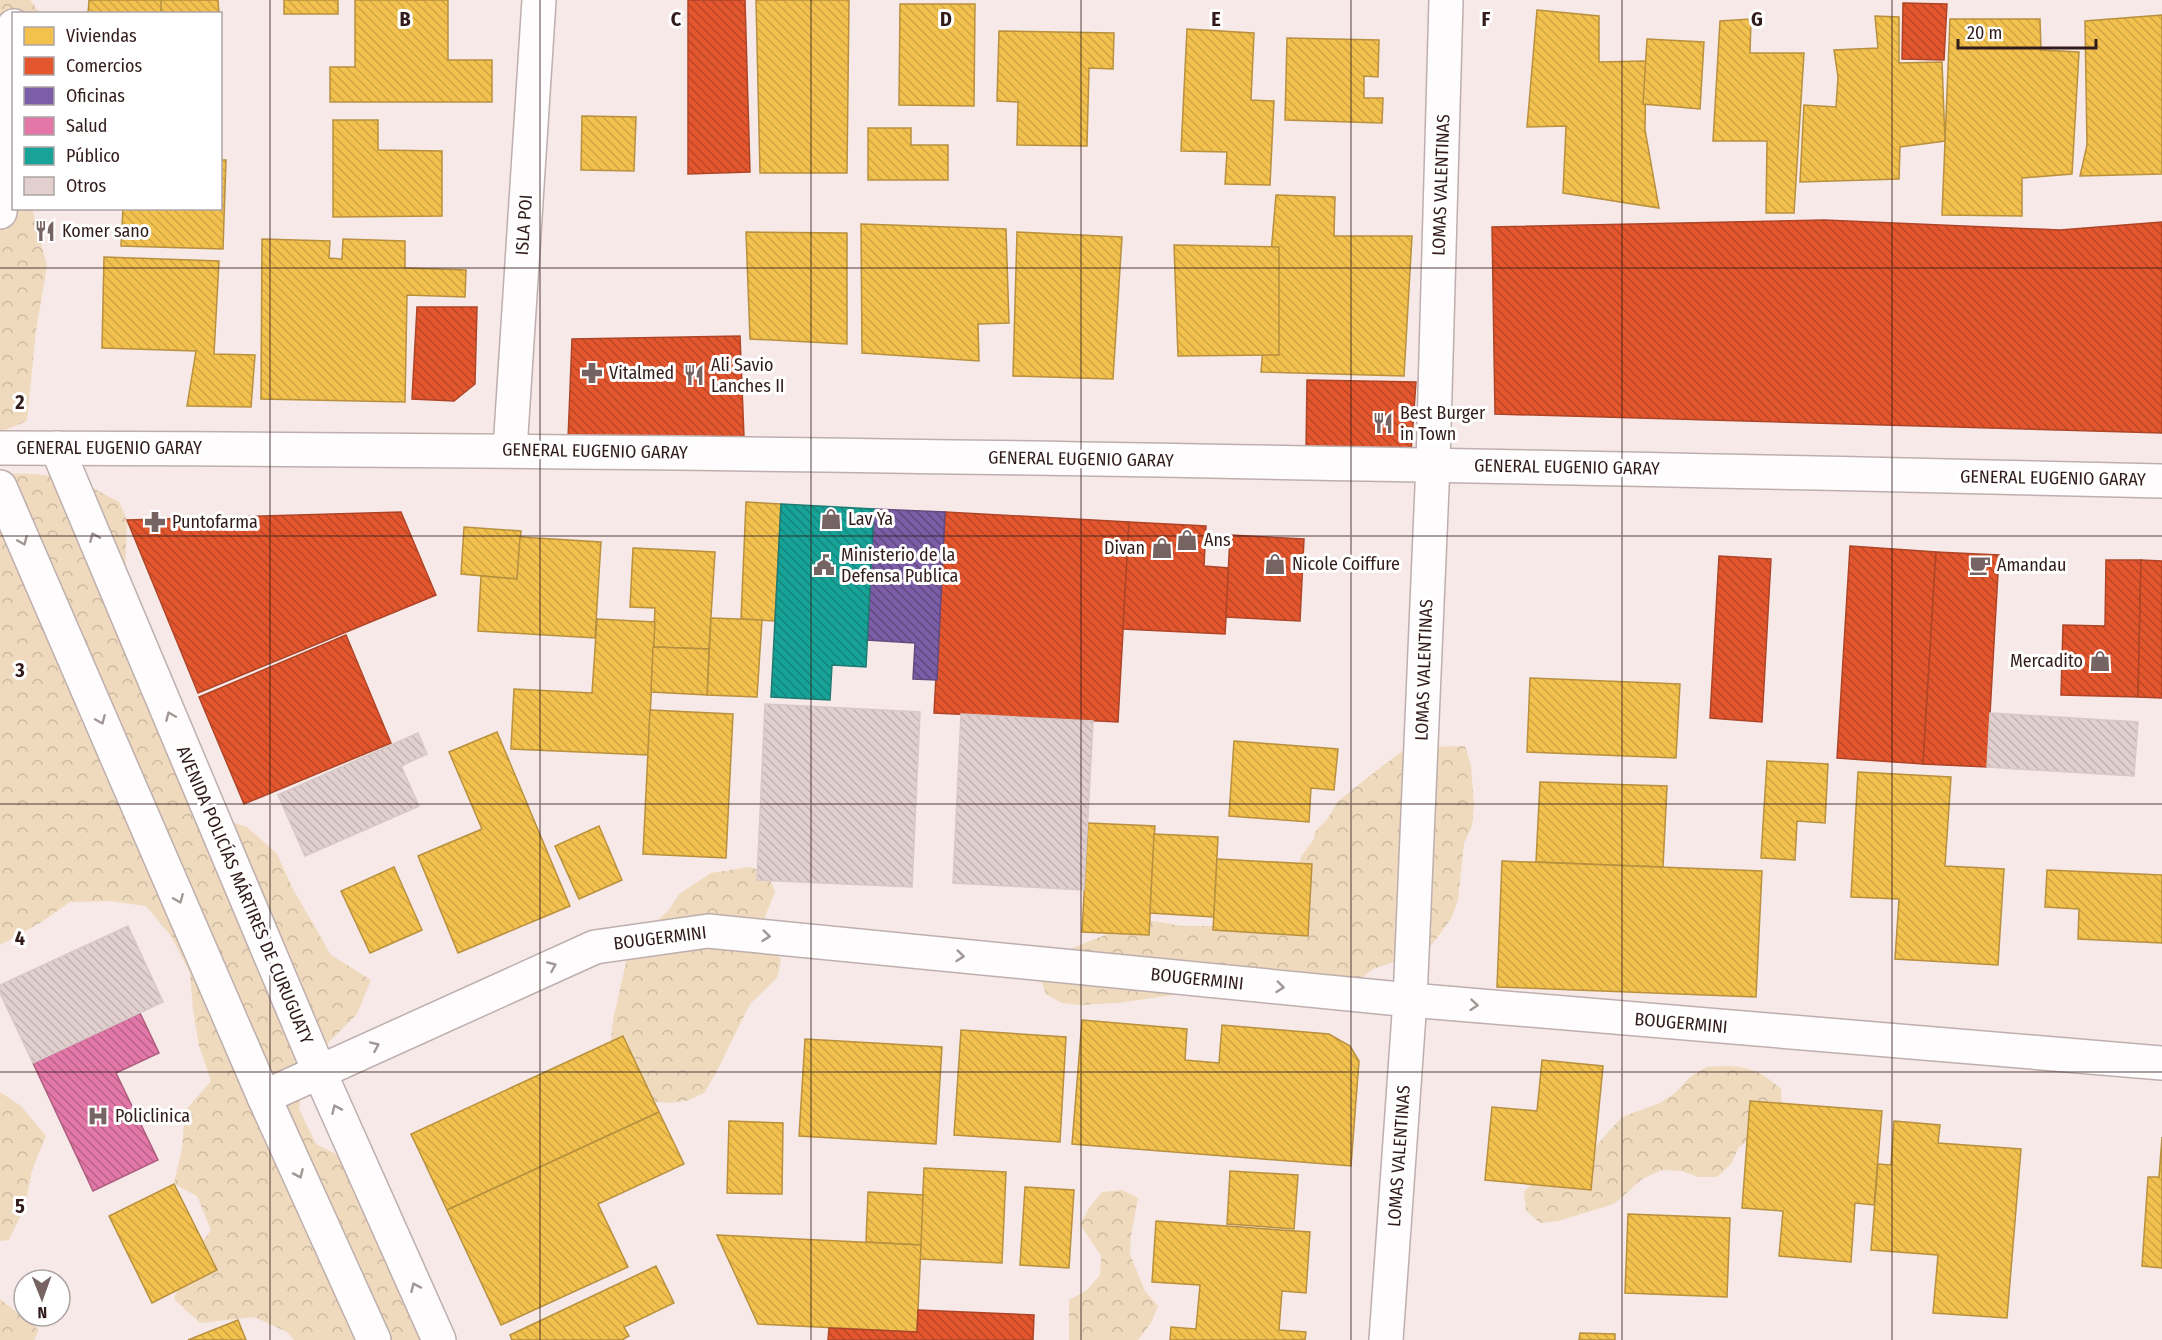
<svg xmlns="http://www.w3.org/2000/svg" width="2162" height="1340" viewBox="0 0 2162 1340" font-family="'Fira Sans Condensed',sans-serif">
<defs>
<pattern id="forest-crowns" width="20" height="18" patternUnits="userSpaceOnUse" patternTransform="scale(1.5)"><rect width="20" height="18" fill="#efdabd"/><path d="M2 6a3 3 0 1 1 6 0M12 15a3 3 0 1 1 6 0" fill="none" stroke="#cdbaa2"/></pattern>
<pattern id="homes-back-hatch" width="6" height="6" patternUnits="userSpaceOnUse" patternTransform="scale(1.5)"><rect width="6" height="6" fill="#f2c14e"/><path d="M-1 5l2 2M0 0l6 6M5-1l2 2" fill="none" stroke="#d0a544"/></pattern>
<pattern id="shops-back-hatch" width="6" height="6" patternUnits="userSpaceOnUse" patternTransform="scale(1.5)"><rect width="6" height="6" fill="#e4572e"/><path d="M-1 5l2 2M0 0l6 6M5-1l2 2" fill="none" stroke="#b94726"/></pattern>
<pattern id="offices-back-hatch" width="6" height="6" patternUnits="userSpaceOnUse" patternTransform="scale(1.5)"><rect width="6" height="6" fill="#7b5ea7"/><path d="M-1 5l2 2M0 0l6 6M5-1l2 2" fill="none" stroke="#60487f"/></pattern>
<pattern id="health-back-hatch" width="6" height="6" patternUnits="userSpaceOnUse" patternTransform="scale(1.5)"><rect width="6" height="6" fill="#e377a8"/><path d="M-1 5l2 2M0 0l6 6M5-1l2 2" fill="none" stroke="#b96188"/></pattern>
<pattern id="public-back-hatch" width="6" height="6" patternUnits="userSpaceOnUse" patternTransform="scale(1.5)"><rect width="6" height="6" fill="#17a398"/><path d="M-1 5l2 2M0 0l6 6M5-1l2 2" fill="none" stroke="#15847b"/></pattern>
<pattern id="building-back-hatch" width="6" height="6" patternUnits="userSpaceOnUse" patternTransform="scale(1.5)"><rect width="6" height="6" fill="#e2d0cf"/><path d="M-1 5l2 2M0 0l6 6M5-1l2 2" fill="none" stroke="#c2b2b1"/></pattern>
</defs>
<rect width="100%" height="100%" fill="#f6e9e8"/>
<!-- forest -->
<g fill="url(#forest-crowns)">
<path d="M0 0H30L40 13 14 14V208L35 209 33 212 47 266 36 330 27 421 0 432Z"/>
<path d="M0 473 36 474 78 480 119 502 127 520 124 596 206 813 247 827 277 854 293 889 331 955 371 980 357 1014 329 1042 304 1072 299 1109 316 1144 352 1162 454 1340H294L287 1332 254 1317 200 1323 174 1299 188 1263 211 1230 197 1196 174 1184 182 1148 185 1111 211 1081 199 1046 193 1009 190 973 171 936 146 906 109 901 70 902 40 923 0 945Z"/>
<path d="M1465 746 1471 765 1474 806 1472 826 1464 843 1458 900 1451 919 1427 951 1373 969 1358 981 1180 994 1118 1003 1080 1005 1062 1003 1046 994 1039 975 1052 961 1068 950 1105 935 1122 924 1141 919 1182 926H1222L1294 875 1302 855 1314 839 1315 832 1328 818 1338 801 1385 764 1400 753 1420 747Z"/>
<path d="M749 867 767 872 775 892 761 926 781 960 777 978 750 1004 715 1075 704 1093 686 1101 667 1103 649 1101 615 1058 611 1039 613 1020 628 954 639 937 669 910 679 894 711 873Z"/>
<path d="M1728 1066C1752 1067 1763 1073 1781 1089L1782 1110 1755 1136 1739 1147 1731 1164 1717 1177H1698L1682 1171 1662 1170 1642 1179 1614 1204 1558 1221 1540 1223 1526 1210 1524 1192 1539 1176 1594 1148 1622 1117 1660 1103 1676 1092 1690 1077 1707 1067Z"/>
<path d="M0 1092 21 1106 46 1136 32 1170 25 1206 9 1240 0 1241Z"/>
<path d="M1122 1190 1138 1198 1131 1236 1130 1254 1145 1291 1158 1306 1151 1323 1138 1340H1069V1300L1087 1290 1100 1275 1101 1256 1080 1224 1089 1208 1102 1192Z"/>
<path d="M0 1299 39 1330 34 1340H0Z"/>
</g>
<!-- homes -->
<g fill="url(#homes-back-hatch)" stroke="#b8903f" stroke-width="1.5">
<path d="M89 0H170V14H88Z"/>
<path d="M161 0H218L219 14H161Z"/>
<rect x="284" y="0" width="54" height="14"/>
<path d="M355 0H448V60H492V102H330V67H355Z"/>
<path d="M756 0H849L847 173H760Z"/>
<path d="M900 4H975L974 106 899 105Z"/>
<path d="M1537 10 1599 16V62L1646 61 1645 130 1659 208 1563 193 1566 126 1527 127Z"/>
<path d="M2162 15V174L2080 176 2087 145 2085 21Z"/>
<path d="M1875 16 1899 17V63L1942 62 1945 141 1900 147 1899 179 1800 182 1804 105 1836 107 1838 77 1834 50 1878 48Z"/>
<path d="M1751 19 1750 53H1804L1794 213H1766L1767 141H1713L1720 21Z"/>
<path d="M1950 19H2040L2041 50 2079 52 2072 174 2022 178V216L1942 215Z"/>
<path d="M1187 29 1254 33 1251 100 1274 101 1270 185 1225 184 1227 152 1181 151Z"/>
<path d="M999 31 1114 33 1113 69 1089 68 1087 146 1017 145 1018 102 997 101Z"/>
<path d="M1287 38 1379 40 1378 77 1364 76V98H1383L1382 123 1285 120Z"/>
<path d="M1647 39 1704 42 1700 109 1643 104Z"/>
<path d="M582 116 636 117 634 171 581 170Z"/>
<path d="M333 120H378V150L442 151V216L333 217Z"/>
<path d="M868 128H911V145H948V180H868Z"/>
<path d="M220 160H226L223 249 121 246 123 208H220Z"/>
<path d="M1276 195 1335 197 1334 236H1412L1404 376 1261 372Z"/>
<path d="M861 224 1006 229 1009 323 978 324 979 361 862 353Z"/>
<path d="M746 232 847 233V344L750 339Z"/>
<path d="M1017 232 1122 237 1113 379 1013 376Z"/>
<path d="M262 239 330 241 329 258 342 259 343 239 405 241V268L466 270 465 297 407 295 405 402 261 399Z"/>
<path d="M1174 245 1279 247V355L1178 356Z"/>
<path d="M104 257 219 261 214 354 255 355 251 407 187 406 196 351 102 348Z"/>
<path d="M746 502 781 504 775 621 741 619Z"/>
<path d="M464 527 521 531 517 579 461 574Z"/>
<path d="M520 537 601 542 595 638 478 631 481 576 517 579Z"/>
<path d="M633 548 715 552 709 649 653 647 655 608 630 607Z"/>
<path d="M711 618 762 620 757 697 707 695Z"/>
<path d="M597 619 655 622 648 755 511 749 514 689 592 693Z"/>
<path d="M653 647 709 649 707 695 651 692Z"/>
<path d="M1530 678 1680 684 1676 758 1527 752Z"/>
<path d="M650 710 733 714 726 858 643 854Z"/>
<path d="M497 732 570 906 458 953 418 856 482 829 449 752Z"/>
<path d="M1234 741 1338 749 1334 790 1311 788 1309 822 1229 816Z"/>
<path d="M1767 761 1828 764 1825 823 1797 821 1795 860 1761 858Z"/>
<path d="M1858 772 1951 777 1945 866 2004 869 1998 965 1895 959 1899 899 1851 897Z"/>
<path d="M1540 782 1667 786 1663 867 1536 862Z"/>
<path d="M1088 823 1155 826 1149 935 1082 932Z"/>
<path d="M599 826 622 880 579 899 555 846Z"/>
<path d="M1154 834 1218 837 1214 917 1150 913Z"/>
<path d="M1217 859 1312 864 1308 936 1213 930Z"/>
<path d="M1502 861 1762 871 1756 997 1497 987Z"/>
<path d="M394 867 422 930 370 953 341 891Z"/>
<path d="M2047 870 2162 875V943L2078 939 2079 909 2045 907Z"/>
<path d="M1082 1020 1187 1029 1185 1060 1219 1063 1222 1025 1329 1034 1350 1046 1359 1061 1351 1166 1072 1144Z"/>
<path d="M961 1030 1066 1037 1060 1142 954 1135Z"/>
<path d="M623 1036 659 1112 447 1210 411 1134Z"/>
<path d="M805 1039 942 1047 936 1144 799 1136Z"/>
<path d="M1542 1060 1603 1066 1591 1190 1485 1180 1492 1107 1537 1111Z"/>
<path d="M1750 1101 1882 1111 1874 1205 1855 1203 1851 1262 1779 1256 1783 1211 1742 1208Z"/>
<path d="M659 1112 684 1164 598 1204 628 1267 501 1325 447 1210Z"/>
<path d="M729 1121 783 1123 782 1194 727 1193Z"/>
<path d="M1894 1121 1940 1125 1938 1143 2021 1149 2007 1318 1933 1313 1938 1255 1871 1250 1878 1164 1891 1165Z"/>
<path d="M2162 1137V1268L2142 1266 2148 1177H2159Z"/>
<path d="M924 1168 1006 1172 1002 1263 920 1259Z"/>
<path d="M1230 1171 1298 1175 1294 1229 1227 1224Z"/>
<path d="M174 1184 217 1270 152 1303 109 1216Z"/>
<path d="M1025 1187 1074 1190 1069 1268 1020 1265Z"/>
<path d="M868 1192 923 1195 921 1245 866 1242Z"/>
<path d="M1628 1214 1730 1218 1727 1297 1625 1293Z"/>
<path d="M1156 1221 1310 1232 1306 1293 1282 1291 1279 1330 1306 1332 1305 1340H1170L1171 1327 1196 1329 1200 1285 1152 1282Z"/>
<path d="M717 1235 921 1245 917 1332 758 1324Z"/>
<path d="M656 1266 674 1303 624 1327 629 1336 622 1340H512L510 1335Z"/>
<path d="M238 1320 246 1340H188Z"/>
<path d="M1580 1333 1615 1334V1340H1579Z"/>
</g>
<!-- shops -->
<g fill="url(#shops-back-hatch)" stroke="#ae4528" stroke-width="1.5">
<path d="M688 0H745L750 172 688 174Z"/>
<path d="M1903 3 1947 4 1944 60 1902 59Z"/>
<path d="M1824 220 2060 230 2162 222V433L1495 414 1492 227Z"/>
<path d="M417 307H477L475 384 454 401 412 399Z"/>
<path d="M740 336 744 437 568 439 572 339Z"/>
<path d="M1307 380 1416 382 1411 452H1306Z"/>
<path d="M401 512 436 595 198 693 127 520Z"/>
<path d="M945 512 1129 522 1118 722 934 713Z"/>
<path d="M1129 522 1206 526 1204 566 1229 568 1225 634 1123 629Z"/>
<path d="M1230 535 1304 539 1300 621 1226 617Z"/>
<path d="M1850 546 1936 552 1923 764 1837 758Z"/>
<path d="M1936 552 1999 555 1987 767 1923 764Z"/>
<path d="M1719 556 1771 559 1762 722 1710 718Z"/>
<path d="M2106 560H2141L2138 697 2061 695 2063 625 2105 626Z"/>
<path d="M2141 560 2162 561V698L2138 697Z"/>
<path d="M346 635 391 743 244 804 199 697Z"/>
<path d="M918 1310 1034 1315 1033 1340H828L829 1328 917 1332Z"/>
</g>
<!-- offices -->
<path fill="url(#offices-back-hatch)" stroke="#654a7d" stroke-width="1.5" d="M874 509 945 512 937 680 913 679 915 643 867 640Z"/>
<!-- health -->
<path fill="url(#health-back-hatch)" stroke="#ae5c7e" stroke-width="1.5" d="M140 1013 159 1053 116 1073 158 1160 93 1191 33 1063Z"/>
<!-- public -->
<path fill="url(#public-back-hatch)" stroke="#1f7a72" stroke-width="1.5" d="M781 504 874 509 866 667 832 665 830 700 771 697Z"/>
<!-- building -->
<g fill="url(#building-back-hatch)" stroke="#d8c8c7" stroke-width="1.5">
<path d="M765 704 920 712 912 887 757 880Z"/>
<path d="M1990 713 2138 722 2134 776 1987 767Z"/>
<path d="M961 714 1093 721 1084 890 953 883Z"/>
<path d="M418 733 427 754 401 766 419 806 305 856 278 795Z"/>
<path d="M128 926 163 1002 33 1063 0 993V985Z"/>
</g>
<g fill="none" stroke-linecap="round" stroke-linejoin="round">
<defs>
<g id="minor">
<path d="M0 212 14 26"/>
<path d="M57 448 319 1071 439 1340"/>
<path d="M510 450 539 0"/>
<path d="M0 487 264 1097 374 1340"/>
<path d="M264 1097 595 947 708 931 1410 1000 2162 1063"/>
<path d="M1386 1340 1410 1000 1433 464 1446 0"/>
</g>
<path id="tertiary" d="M0 448C721 450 1441 464 2162 481"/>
</defs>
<!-- minor casing -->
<use href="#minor" stroke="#beafae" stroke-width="36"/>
<!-- tertiary casing -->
<use href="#tertiary" stroke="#beafae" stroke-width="36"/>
<!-- minor -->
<use href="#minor" stroke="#fefcfc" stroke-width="33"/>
<!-- tertiary -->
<use href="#tertiary" stroke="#fefcfc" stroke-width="33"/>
</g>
<!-- one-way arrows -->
<defs><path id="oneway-chevron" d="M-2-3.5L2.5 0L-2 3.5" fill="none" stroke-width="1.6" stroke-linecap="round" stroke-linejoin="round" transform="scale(1.5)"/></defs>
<g stroke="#a29797">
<use href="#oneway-chevron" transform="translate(94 537) rotate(-113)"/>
<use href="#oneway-chevron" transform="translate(23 541) rotate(67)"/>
<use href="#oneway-chevron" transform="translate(170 716) rotate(-113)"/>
<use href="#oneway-chevron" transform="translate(101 720) rotate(67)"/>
<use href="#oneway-chevron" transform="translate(179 899) rotate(67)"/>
<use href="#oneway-chevron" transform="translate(766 936) rotate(6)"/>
<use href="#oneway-chevron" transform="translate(960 956) rotate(6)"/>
<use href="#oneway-chevron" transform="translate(552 966) rotate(-24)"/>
<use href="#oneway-chevron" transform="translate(1280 987) rotate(6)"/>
<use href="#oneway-chevron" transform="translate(1474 1005) rotate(5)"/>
<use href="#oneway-chevron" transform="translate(375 1046) rotate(-24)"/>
<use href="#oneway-chevron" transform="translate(336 1109) rotate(-114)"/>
<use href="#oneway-chevron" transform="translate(299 1174) rotate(66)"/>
<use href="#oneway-chevron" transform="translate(415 1287) rotate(-114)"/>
</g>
<!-- grid -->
<path fill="none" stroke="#311c1b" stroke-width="1.5" stroke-opacity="0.55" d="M270 0V1340M540 0V1340M811 0V1340M1081 0V1340M1351 0V1340M1622 0V1340M1892 0V1340M0 268H2162M0 536H2162M0 804H2162M0 1072H2162"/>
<!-- icons -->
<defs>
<symbol id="restaurant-bare" viewBox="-9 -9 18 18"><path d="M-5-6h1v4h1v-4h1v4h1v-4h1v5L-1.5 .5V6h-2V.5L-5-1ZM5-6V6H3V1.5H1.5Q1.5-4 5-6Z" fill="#766463" stroke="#fff" stroke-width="2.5" paint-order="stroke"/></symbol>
<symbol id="pharmacy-bare" viewBox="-9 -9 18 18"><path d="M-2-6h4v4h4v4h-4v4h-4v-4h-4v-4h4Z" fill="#766463" stroke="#fff" stroke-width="2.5" paint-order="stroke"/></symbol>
<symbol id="shop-bare" viewBox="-9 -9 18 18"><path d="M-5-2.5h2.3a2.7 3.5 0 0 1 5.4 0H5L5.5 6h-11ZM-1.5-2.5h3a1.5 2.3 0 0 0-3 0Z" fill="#766463" stroke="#fff" stroke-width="2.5" paint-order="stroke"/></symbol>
<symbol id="civic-bare" viewBox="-9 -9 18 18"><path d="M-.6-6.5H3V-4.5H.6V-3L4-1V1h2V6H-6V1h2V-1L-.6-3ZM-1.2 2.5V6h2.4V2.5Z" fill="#766463" stroke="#fff" stroke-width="2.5" paint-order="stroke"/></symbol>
<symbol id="cafe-bare" viewBox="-9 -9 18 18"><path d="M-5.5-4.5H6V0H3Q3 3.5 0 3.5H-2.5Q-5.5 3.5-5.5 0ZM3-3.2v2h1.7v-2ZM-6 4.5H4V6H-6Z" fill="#766463" stroke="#fff" stroke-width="2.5" paint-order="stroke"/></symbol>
<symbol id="hospital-bare" viewBox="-9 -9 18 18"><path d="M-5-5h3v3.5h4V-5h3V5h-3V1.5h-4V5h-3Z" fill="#766463" stroke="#fff" stroke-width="2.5" paint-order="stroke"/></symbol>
</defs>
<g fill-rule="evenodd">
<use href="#restaurant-bare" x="30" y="216" width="30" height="30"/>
<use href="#pharmacy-bare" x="577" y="358" width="30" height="30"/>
<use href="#restaurant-bare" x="679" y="360" width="30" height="30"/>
<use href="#restaurant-bare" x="1368" y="408" width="30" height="30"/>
<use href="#shop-bare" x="816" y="504" width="30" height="30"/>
<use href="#pharmacy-bare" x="140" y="507" width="30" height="30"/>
<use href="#shop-bare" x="1172" y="525" width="30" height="30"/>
<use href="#shop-bare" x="1147" y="533" width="30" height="30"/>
<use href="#shop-bare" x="1260" y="549" width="30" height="30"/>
<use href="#civic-bare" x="809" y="550" width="30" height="30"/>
<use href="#cafe-bare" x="1965" y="550" width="30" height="30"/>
<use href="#shop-bare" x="2085" y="646" width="30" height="30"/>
<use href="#hospital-bare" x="83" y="1101" width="30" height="30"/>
</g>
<g text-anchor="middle" stroke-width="6" stroke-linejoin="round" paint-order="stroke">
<!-- street labels -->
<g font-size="18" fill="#311c1b" stroke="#fff">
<text transform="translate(1441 185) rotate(-88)" y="6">LOMAS VALENTINAS</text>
<text transform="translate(524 225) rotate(-86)" y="6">ISLA POI</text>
<text x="109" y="454">GENERAL EUGENIO GARAY</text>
<text transform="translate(595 451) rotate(1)" y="6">GENERAL EUGENIO GARAY</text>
<text transform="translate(1081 459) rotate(1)" y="6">GENERAL EUGENIO GARAY</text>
<text transform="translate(1567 467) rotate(1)" y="6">GENERAL EUGENIO GARAY</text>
<text transform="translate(2053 478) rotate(1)" y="6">GENERAL EUGENIO GARAY</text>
<text transform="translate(1424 670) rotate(-88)" y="6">LOMAS VALENTINAS</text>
<text transform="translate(245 895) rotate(67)" y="6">AVENIDA POLICÍAS MÁRTIRES DE CURUGUATY</text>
<text transform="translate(660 938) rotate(-7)" y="6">BOUGERMINI</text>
<text transform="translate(1197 979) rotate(6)" y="6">BOUGERMINI</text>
<text transform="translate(1681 1023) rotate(5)" y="6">BOUGERMINI</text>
<text transform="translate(1399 1156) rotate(-86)" y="6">LOMAS VALENTINAS</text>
</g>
<!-- poi labels -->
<g font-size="18" fill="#311c1b" stroke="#fff" text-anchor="start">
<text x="62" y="237">Komer sano</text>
<text x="711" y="371">Ali Savio<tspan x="711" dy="21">Lanches II</tspan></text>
<text x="609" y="379">Vitalmed</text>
<text x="1400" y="419">Best Burger<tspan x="1400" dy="21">in Town</tspan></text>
<text x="848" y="525">Lav Ya</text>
<text x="172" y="528">Puntofarma</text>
<text x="1204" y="546">Ans</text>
<text x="1145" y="554" text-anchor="end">Divan</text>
<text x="841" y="561">Ministerio de la<tspan x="841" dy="21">Defensa Publica</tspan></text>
<text x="1292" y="570">Nicole Coiffure</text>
<text x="1997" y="571">Amandau</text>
<text x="2083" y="667" text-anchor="end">Mercadito</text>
<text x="115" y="1122">Policlinica</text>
</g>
</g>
<g font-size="20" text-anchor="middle" font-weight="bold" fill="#311c1b" stroke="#fff" stroke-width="6" stroke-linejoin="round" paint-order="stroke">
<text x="405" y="26">B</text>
<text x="676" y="26">C</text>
<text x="946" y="26">D</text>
<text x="1216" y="26">E</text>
<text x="1486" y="26">F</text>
<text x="1757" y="26">G</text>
<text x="20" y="409">2</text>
<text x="20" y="677">3</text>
<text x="20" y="945">4</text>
<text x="20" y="1213">5</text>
</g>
<!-- legend -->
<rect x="12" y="12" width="210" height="198" fill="#ffffff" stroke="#ada4a4" stroke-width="1.5"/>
<rect x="24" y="27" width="30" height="18" fill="#f2c14e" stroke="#ada4a4" stroke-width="1.5"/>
<text x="66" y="42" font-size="18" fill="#311c1b">Viviendas</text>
<rect x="24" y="57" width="30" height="18" fill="#e4572e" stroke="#ada4a4" stroke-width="1.5"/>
<text x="66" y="72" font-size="18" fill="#311c1b">Comercios</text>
<rect x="24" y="87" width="30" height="18" fill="#7b5ea7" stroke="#ada4a4" stroke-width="1.5"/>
<text x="66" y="102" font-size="18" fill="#311c1b">Oficinas</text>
<rect x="24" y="117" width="30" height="18" fill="#e377a8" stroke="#ada4a4" stroke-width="1.5"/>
<text x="66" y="132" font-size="18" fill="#311c1b">Salud</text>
<rect x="24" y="147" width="30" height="18" fill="#17a398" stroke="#ada4a4" stroke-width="1.5"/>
<text x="66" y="162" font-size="18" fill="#311c1b">Público</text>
<rect x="24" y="177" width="30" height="18" fill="#e2d0cf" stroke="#ada4a4" stroke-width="1.5"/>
<text x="66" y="192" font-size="18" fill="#311c1b">Otros</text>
<!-- north arrow -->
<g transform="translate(42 1298) rotate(179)"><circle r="28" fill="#ffffff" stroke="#ada4a4" stroke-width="1.5"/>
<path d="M0-4.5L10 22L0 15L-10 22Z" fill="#766463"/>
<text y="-9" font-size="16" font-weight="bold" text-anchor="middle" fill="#311c1b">N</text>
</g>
<!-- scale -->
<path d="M1958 39v9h138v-9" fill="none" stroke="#311c1b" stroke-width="3"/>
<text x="1967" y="39" font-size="18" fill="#311c1b" stroke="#ffffff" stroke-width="4.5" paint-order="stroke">20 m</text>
</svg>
